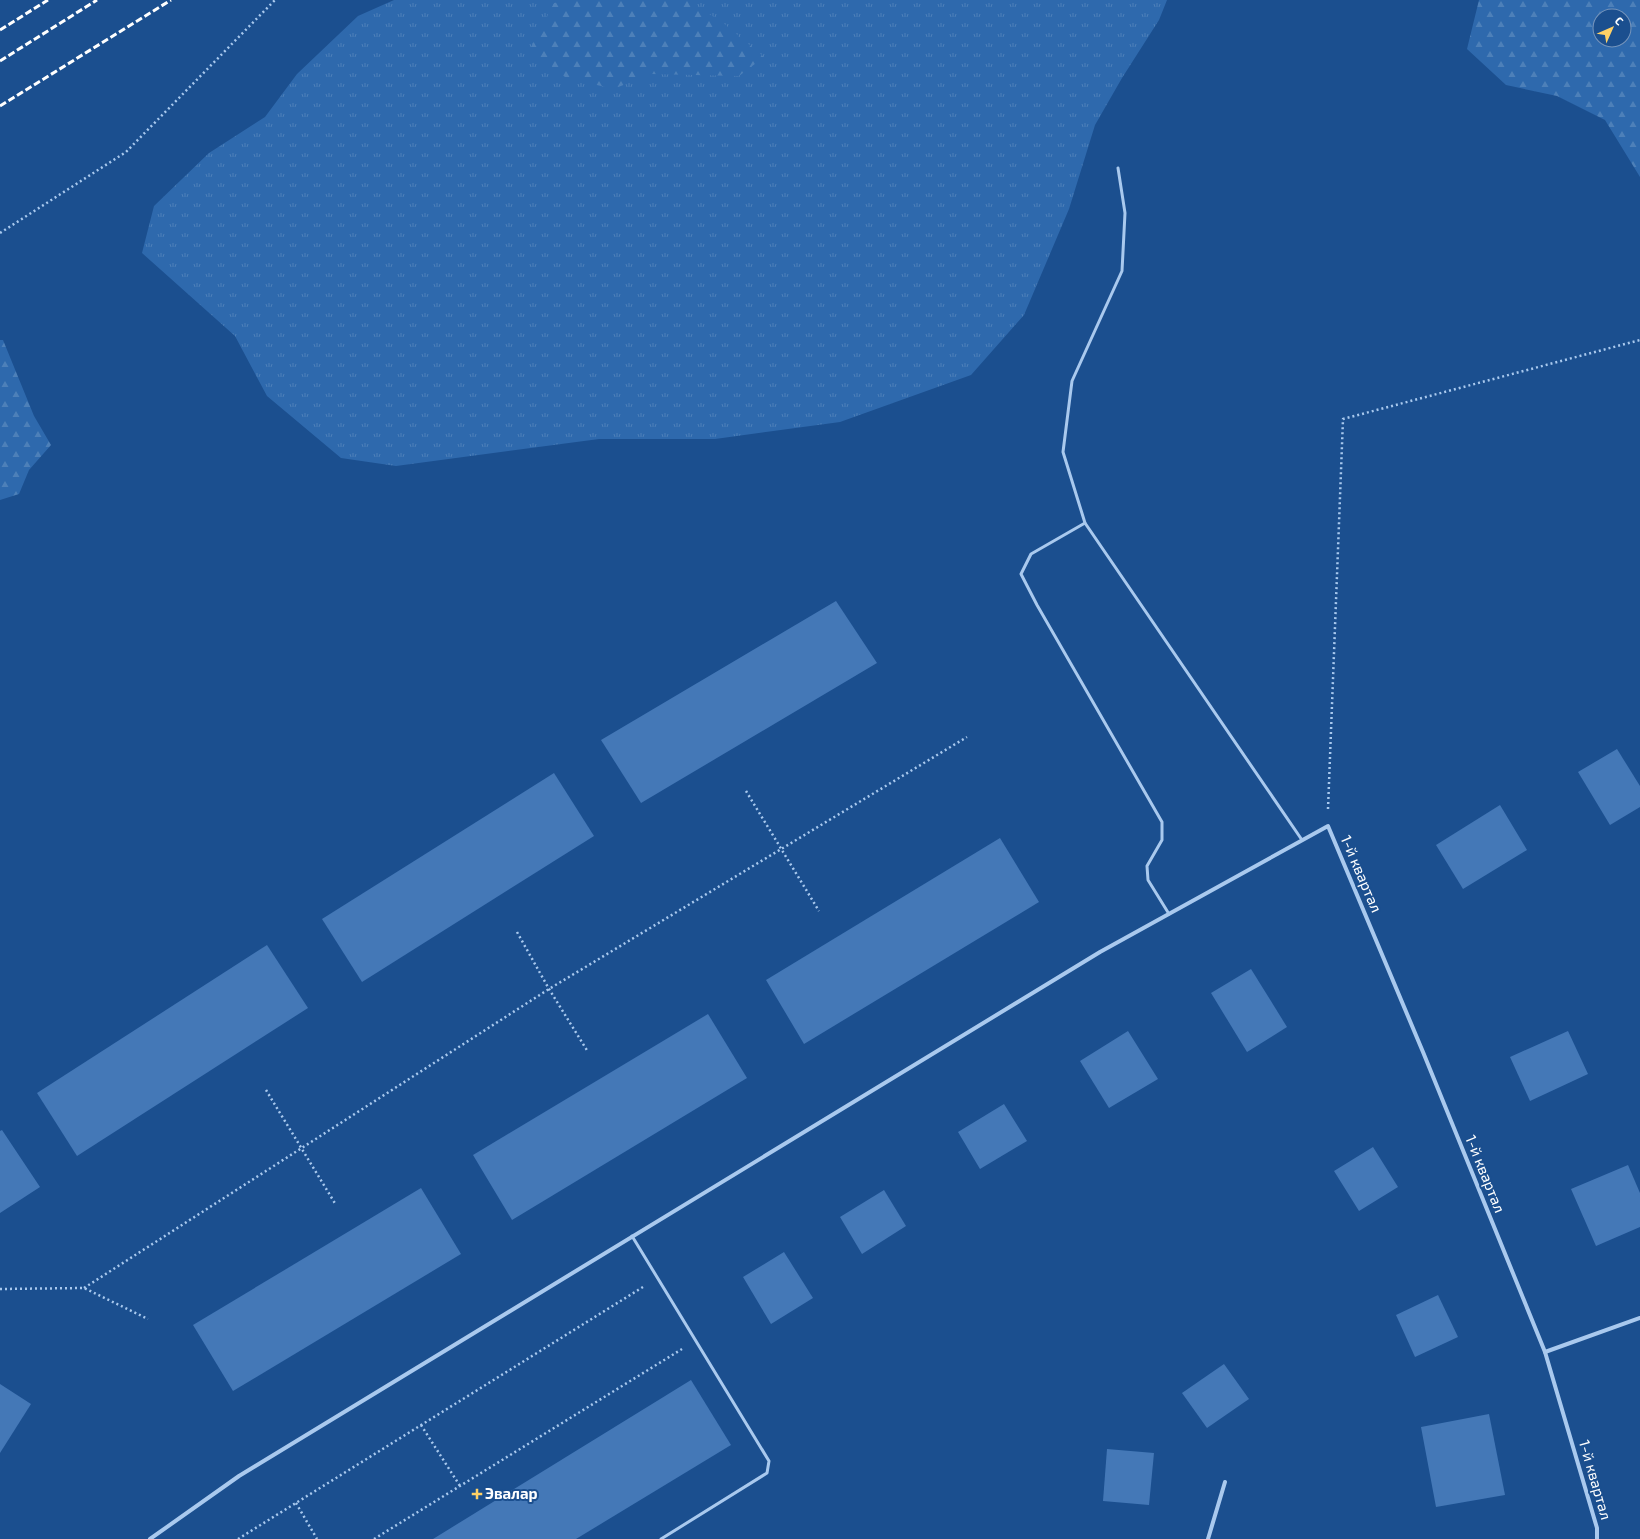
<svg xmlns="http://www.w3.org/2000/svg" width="1640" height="1539" viewBox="0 0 1640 1539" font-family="'Exo 2',sans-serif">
<defs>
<pattern id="grass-tufts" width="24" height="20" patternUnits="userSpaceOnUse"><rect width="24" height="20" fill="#2e69ad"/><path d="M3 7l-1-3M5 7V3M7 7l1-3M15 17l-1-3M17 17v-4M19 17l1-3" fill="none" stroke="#4d80b9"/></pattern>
<pattern id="forest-firs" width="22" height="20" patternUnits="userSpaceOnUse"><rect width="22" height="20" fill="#2e69ad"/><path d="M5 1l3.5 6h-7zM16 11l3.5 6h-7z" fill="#4d80b9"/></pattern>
</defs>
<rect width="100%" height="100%" fill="#1b4f8f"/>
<!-- grass -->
<path fill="url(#grass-tufts)" d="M394 0H1167L1159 20 1122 78 1095 125 1069 209 1024 315 971 375 840 422 715 439H599L396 466 341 458 267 396 235 336 142 253 154 206 209 153 265 117 297 74 358 16Z"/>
<!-- forest -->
<g fill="url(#forest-firs)" fill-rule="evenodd">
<path d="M571 0H686L722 22 764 57 739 76 652 74 613 89 565 77 530 49 554 3Z"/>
<path d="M1479 0H1640V177L1605 120 1557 96 1506 85 1467 49ZM1600 16H1624V40H1600Z"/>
<path d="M0 340H3L34 416 51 445 29 470 19 494 0 500Z"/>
</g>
<!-- building -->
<g fill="#4478b7">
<path d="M836 601 877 663 641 803 601 740Z"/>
<path d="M1617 749 1640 786V807L1610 825 1578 772Z"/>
<path d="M554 773 594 836 362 982 322 919Z"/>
<path d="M1500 805 1527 850 1463 889 1436 845Z"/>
<path d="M1000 838 1039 902 804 1044 766 980Z"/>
<path d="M267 945 308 1008 77 1156 37 1093Z"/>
<path d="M1251 969 1287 1027 1247 1052 1211 993Z"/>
<path d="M708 1014 747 1078 512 1220 473 1155Z"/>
<path d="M1128 1031 1158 1079 1109 1108 1080 1061Z"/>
<path d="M1568 1031 1588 1074 1530 1101 1510 1057Z"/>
<path d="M1004 1104 1027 1141 980 1169 958 1132Z"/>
<path d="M2 1130 40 1187 0 1213V1131Z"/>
<path d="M1373 1147 1398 1187 1359 1211 1334 1171Z"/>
<path d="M1628 1165 1640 1193V1227L1596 1246 1571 1189Z"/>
<path d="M421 1188 461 1254 233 1391 193 1325Z"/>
<path d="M884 1190 906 1226 862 1254 840 1217Z"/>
<path d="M784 1252 813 1298 771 1324 743 1277Z"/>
<path d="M1438 1295 1458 1337 1415 1357 1396 1315Z"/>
<path d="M1224 1364 1249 1399 1207 1428 1182 1393Z"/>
<path d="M691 1380 731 1445 576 1539H433Z"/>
<path d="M0 1384 31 1404 0 1453Z"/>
<path d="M1489 1414 1505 1495 1436 1507 1421 1427Z"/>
<path d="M1107 1449 1154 1453 1149 1505 1103 1501Z"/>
</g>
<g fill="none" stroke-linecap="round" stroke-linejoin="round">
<!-- path -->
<g stroke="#a9c9ee" stroke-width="2.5" stroke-dasharray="2 3" stroke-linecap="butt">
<path d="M0 233 126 152 275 0"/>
<path d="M746 791 819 911"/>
<path d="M1328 809 1343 419 1640 340"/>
<path d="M517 932 549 989 588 1052"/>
<path d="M266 1090 336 1205"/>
<path d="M84 1288 549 989 967 737"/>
<path d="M0 1289 84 1288 148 1319"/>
<path d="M421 1425 460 1486"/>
<path d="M296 1503 317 1539"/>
<path d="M238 1539 643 1287"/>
<path d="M374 1539 682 1349"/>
</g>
<!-- service -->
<g stroke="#a9c9ee" stroke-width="3">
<path d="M1118 168 1125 213 1122 271 1072 381 1063 452 1085 523 1302 840"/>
<path d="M1085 523 1031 554 1021 574 1037 605 1162 822V840L1147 866 1148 880 1169 914"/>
<path d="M632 1236 769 1461 767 1473 661 1539"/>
</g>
<!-- minor -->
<g stroke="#a9c9ee" stroke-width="4">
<path d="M1545 1352 1640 1318"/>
<path d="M150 1539 239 1476 1100 952 1328 826 1423 1052 1545 1352 1597 1528V1539"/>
<path d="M1208 1539 1225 1482"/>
</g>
<!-- rail -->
<g stroke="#fff" stroke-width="3" stroke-dasharray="7 3" stroke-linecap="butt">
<path d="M0 30 48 0"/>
<path d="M0 61 97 0"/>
<path d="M0 106 171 0"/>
</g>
</g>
<!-- markers -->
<path fill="#ffd166" stroke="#1b4f8f" stroke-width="1.5" d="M475 1488h4v4h4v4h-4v4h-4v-4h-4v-4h4z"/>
<g text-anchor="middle" stroke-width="4" stroke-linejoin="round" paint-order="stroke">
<!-- street labels -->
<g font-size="15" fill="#fff" stroke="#1b4f8f">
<text transform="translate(1361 874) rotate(67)" y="5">1-й квартал</text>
<text transform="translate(1485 1174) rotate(68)" y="5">1-й квартал</text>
<text transform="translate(1595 1480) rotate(74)" y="5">1-й квартал</text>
</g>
<!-- poi labels -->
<g font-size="15" font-weight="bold" fill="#fff" stroke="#1b4f8f" text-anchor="start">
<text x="485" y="1499">Эвалар</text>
</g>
</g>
<!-- north arrow -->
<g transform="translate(1612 28) rotate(45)"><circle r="19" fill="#1b4f8f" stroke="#7695bc"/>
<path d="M0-3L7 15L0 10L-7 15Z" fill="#ffd166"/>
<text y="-6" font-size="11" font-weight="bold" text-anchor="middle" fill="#ffffff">С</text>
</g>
</svg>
